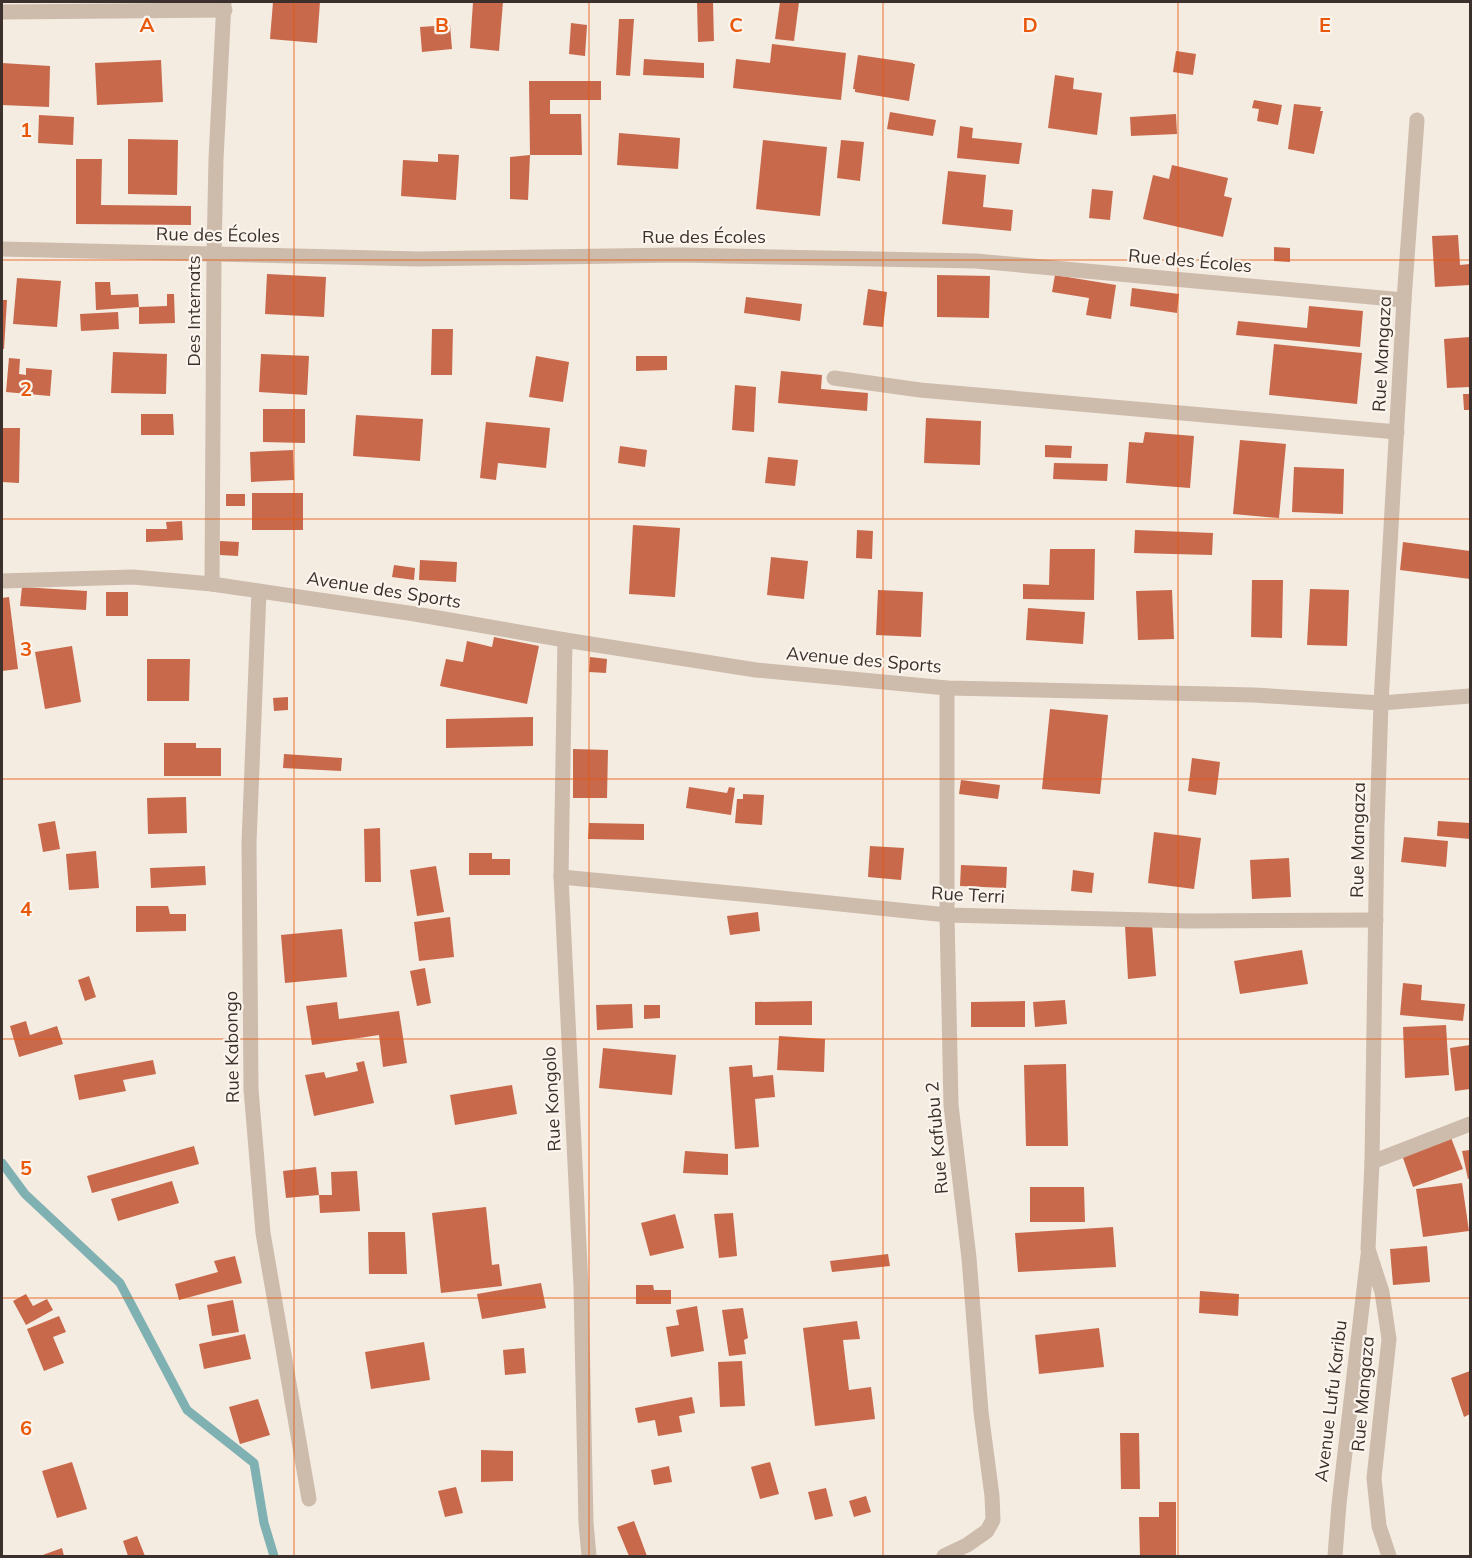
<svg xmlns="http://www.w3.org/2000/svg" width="1472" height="1558" viewBox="0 0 1472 1558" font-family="Mulish,sans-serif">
<rect width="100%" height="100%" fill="#f4ebe1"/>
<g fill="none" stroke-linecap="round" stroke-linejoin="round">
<!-- stream -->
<path stroke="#7fb0b2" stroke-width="9" d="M2 1163 25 1194 120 1283 187 1410 254 1463 264 1523 274 1556"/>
</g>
<!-- building -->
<g fill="#c8694b">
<path d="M273 2H320L317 43 270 39Z"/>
<path d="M473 2H503L499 51 470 48Z"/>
<path d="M697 2H713L714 41 698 42Z"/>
<path d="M780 2H799L794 41 775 39Z"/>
<path d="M619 19H634L630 76 616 75Z"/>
<path d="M571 23 587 25 585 56 569 54Z"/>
<path d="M450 25 452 49 422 52 420 27Z"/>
<path d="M772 44 846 53 841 100 733 88 736 59 770 63Z"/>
<path d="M1176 51 1196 54 1193 75 1173 72Z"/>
<path d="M858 55 913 63V64H915L909 101 855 92V89H853Z"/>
<path d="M644 59 704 63V78L643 75Z"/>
<path d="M161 60 163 102 97 105 95 63Z"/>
<path d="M2 63 50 66 49 107 2 105Z"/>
<path d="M1055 75 1074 78 1073 89 1102 93 1097 135 1048 128Z"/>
<path d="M529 81H601V100H550V114H581L582 155H530Z"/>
<path d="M1254 100 1282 105 1278 125 1257 121 1259 109 1252 108Z"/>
<path d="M1294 104 1321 107 1320 111H1323L1314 154 1288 149Z"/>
<path d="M890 112 936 120 933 136 887 129Z"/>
<path d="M1176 114 1177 134 1131 136 1130 117Z"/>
<path d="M39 115 74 117 73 145 38 143Z"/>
<path d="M960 126 973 128 972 138 1022 143 1019 164 957 158Z"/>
<path d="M619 133 680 138 678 169 617 165Z"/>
<path d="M128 139 178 140 177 195 128 194Z"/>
<path d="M763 140 827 147 820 216 756 209Z"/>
<path d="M841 140 864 142 860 181 837 178Z"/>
<path d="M438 154 459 155 456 200 401 196 403 160 438 162Z"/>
<path d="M530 155 528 200 510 199V157Z"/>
<path d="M76 159H102L101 205 191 206V225L76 224Z"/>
<path d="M1172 165 1228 178 1224 196 1232 198 1223 237 1143 219 1153 175 1169 179Z"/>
<path d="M948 171 986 175 983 207 1013 210 1011 231 942 224Z"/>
<path d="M1092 189 1113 191 1110 220 1089 218Z"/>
<path d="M1458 235 1460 265 1470 264V285L1435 287 1432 236Z"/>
<path d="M1274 247 1290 248V262L1274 261Z"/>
<path d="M267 274 326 277 324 317 265 314Z"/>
<path d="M937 275 990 276 989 318 937 317Z"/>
<path d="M1055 275 1116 285 1111 319 1086 315 1089 298 1052 292Z"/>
<path d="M17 278 61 281 57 327 13 324Z"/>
<path d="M95 282H110L111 295 138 294 139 307 167 306V294H174L175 323 139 324V307L96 310Z"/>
<path d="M1132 288 1179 294 1177 313 1130 306Z"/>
<path d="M868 289 887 292 883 327 863 325Z"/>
<path d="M746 297 802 304 800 321 744 313Z"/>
<path d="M2 300H7L4 349H2Z"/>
<path d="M1309 306 1363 311 1360 347 1236 335 1238 321 1307 328Z"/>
<path d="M118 312 119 329 81 331 80 314Z"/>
<path d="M432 329H453L452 375H431Z"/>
<path d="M1470 337V387L1447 388 1444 339Z"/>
<path d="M1274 344 1362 353 1357 404 1269 395Z"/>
<path d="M113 352 167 354 166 394 111 393Z"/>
<path d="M261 354 309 356 307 395 259 392Z"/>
<path d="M536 356 569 362 563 402 529 397Z"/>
<path d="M636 356H667V370L636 371Z"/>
<path d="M9 358 20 359 19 374 26 375V368L52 370 50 396 6 392Z"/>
<path d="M781 371 822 375 821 389 868 393 867 411 778 403Z"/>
<path d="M735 385 756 387 754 432 732 430Z"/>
<path d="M1463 394H1470V410H1464Z"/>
<path d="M263 409H305V443L263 442Z"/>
<path d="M141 414H173L174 435H141Z"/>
<path d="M356 415 423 419 420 461 353 456Z"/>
<path d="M926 418 981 421 980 465 924 463Z"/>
<path d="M486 422 550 428 546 468 498 463 496 480 480 478Z"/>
<path d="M2 428H20L19 483 2 482Z"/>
<path d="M1145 432 1194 436 1190 488 1126 483 1129 442 1143 443Z"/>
<path d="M1240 440 1286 444 1279 518 1233 514Z"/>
<path d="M1045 445 1072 446 1071 458 1045 457Z"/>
<path d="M620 446 647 450 645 467 618 463Z"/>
<path d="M293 450 294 480 251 482 250 452Z"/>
<path d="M768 457 798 460 795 486 765 483Z"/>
<path d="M1054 463 1108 464 1107 481 1053 479Z"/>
<path d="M1294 467 1344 469 1343 514 1292 512Z"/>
<rect x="252" y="493" width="51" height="37"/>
<rect x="226" y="494" width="19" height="12"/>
<path d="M182 521 183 540 146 542V529H167L166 522Z"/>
<path d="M633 525 680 528 675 597 629 594Z"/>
<path d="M857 530 873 531 872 559 856 558Z"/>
<path d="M1135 530 1213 533 1212 555 1134 553Z"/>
<path d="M220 541 239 542 238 556 220 555Z"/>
<path d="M1403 542 1470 551V579L1400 570Z"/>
<path d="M1050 549H1095L1094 600 1023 599V584L1049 585Z"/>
<path d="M771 557 808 561 804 599 767 595Z"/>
<path d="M420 560 457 562 456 582 419 580Z"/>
<path d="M394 565 415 568 414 580 392 577Z"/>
<path d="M1252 580H1283L1282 638 1251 637Z"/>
<path d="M22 587 87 591 86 610 20 606Z"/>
<path d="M1310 589 1349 590 1347 646 1307 645Z"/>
<path d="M878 590 923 592 921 637 876 635Z"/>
<path d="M1172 590 1174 639 1138 640 1136 591Z"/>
<rect x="106" y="592" width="22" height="24"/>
<path d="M9 597 18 669 2 671V598Z"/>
<path d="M1028 608 1085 612 1083 644 1026 640Z"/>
<path d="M494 637 539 646 527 704 440 686 446 659 463 662 467 641 492 647Z"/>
<path d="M72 646 81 702 45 709 35 652Z"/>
<path d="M590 657 607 659 606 673 589 672Z"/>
<path d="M147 659H190L189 701H147Z"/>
<path d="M288 697V710L274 711 273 698Z"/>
<path d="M1050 709 1108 715 1100 794 1042 789Z"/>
<path d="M533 717V746L446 748V719Z"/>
<path d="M164 743H196V748H221V776H164Z"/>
<path d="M573 749 608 750 607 798H573Z"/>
<path d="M284 754 342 758 341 771 283 768Z"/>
<path d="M1192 758 1220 762 1216 795 1188 791Z"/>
<path d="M961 780 1000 785 998 799 959 794Z"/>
<path d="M689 787 727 793 729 787 735 788 731 815 686 808Z"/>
<path d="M743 794 764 795 762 825 735 823 737 799H743Z"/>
<path d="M186 797 187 833 148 834 147 798Z"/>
<path d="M55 821 60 849 43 852 38 824Z"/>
<path d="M1438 821 1470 823V839L1437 836Z"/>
<path d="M589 823 644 824V840L588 839Z"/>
<path d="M380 828 381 882H365L364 829Z"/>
<path d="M1154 832 1201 838 1194 889 1148 883Z"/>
<path d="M1404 837 1448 841 1446 867 1401 862Z"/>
<path d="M870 846 904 848 901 880 868 877Z"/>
<path d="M96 851 99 888 69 890 66 854Z"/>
<path d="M469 853H492V859H510V875H469Z"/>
<path d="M1289 858 1291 897 1252 899 1250 860Z"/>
<path d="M961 865 1007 867 1006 888 960 886Z"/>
<path d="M205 866 206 885 151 888 150 868Z"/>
<path d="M436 866 444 912 417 916 410 870Z"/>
<path d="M1073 870 1094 873 1092 893 1071 891Z"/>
<path d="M136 906H168L170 914H186V931L136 932Z"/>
<path d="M758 912 760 931 730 935 727 916Z"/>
<path d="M450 917 454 957 419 961 414 922Z"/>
<path d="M1152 924 1156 976 1128 979 1125 926Z"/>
<path d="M342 929 347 977 285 983 281 935Z"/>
<path d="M1302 950 1308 984 1240 994 1234 961Z"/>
<path d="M425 968 431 1003 417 1006 410 971Z"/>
<path d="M89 976 96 997 85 1001 78 980Z"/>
<path d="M1403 983 1422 985 1421 1000 1465 1004 1463 1021 1400 1015Z"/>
<path d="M1065 1000 1067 1024 1035 1027 1033 1002Z"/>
<path d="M812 1001V1025H755V1002Z"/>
<path d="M1025 1001V1027H971V1002Z"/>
<path d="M337 1002 339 1019 399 1011 407 1063 383 1067 379 1035 312 1045 306 1006Z"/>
<path d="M632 1004 633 1028 597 1030 596 1005Z"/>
<path d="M644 1005H660V1018L644 1019Z"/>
<path d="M26 1021 30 1035 57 1026 63 1044 19 1057 10 1026Z"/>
<path d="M1446 1025 1449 1075 1405 1078 1403 1027Z"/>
<path d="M779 1036 825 1039 824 1072 777 1070Z"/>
<path d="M1470 1045V1089L1455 1091 1450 1048Z"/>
<path d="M603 1048 676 1055 672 1095 599 1088Z"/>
<path d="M153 1060 156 1074 123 1080 126 1091 79 1100 74 1075Z"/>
<path d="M364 1061 374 1103 314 1116 305 1075 324 1072 326 1078 358 1071 356 1063Z"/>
<path d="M1066 1064 1068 1146H1026L1024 1065Z"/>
<path d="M752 1065 753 1077 773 1075 775 1097 755 1099 759 1147 735 1149 729 1067Z"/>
<path d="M512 1085 517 1114 455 1125 450 1095Z"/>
<path d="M1450 1135 1463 1169 1413 1187 1401 1152Z"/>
<path d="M194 1146 199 1164 92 1193 87 1176Z"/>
<path d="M1470 1150V1178L1468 1179 1462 1151Z"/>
<path d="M685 1151 728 1154V1175L683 1173Z"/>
<path d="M316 1167 319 1195 286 1198 283 1171Z"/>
<path d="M357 1171 360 1211 320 1213 319 1195H332L331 1172Z"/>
<path d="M172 1181 179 1203 118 1221 111 1199Z"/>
<path d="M1462 1183 1469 1231 1423 1237 1416 1189Z"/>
<path d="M1030 1187H1084L1085 1222H1030Z"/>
<path d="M486 1207 492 1265 499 1264 502 1286 441 1293 432 1213Z"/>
<path d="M733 1213 737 1256 719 1258 714 1214Z"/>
<path d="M675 1214 684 1248 650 1256 641 1223Z"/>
<path d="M1113 1227 1116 1267 1018 1272 1015 1233Z"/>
<path d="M368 1232H405L407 1274H369Z"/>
<path d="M1427 1246 1430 1282 1393 1285 1390 1249Z"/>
<path d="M888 1254 890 1266 832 1272 830 1261Z"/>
<path d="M235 1256 242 1283 179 1300 175 1284 218 1272 214 1261Z"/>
<path d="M541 1283 546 1308 482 1319 477 1294Z"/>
<path d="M636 1285H653L654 1290H671V1304H636Z"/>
<path d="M1200 1291 1239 1294 1238 1316 1199 1313Z"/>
<path d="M26 1294 33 1306 47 1299 53 1310 26 1325 13 1301Z"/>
<path d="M233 1300 239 1332 212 1336 207 1305Z"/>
<path d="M697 1306 704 1351 671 1357 666 1327 679 1325 676 1310Z"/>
<path d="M743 1308 748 1338 744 1340 746 1354 729 1356 722 1310Z"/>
<path d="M59 1316 66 1332 53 1337 64 1363 44 1371 27 1329Z"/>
<path d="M857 1321 860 1339 843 1340 849 1390 871 1387 875 1419 815 1426 803 1328Z"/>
<path d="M1099 1328 1104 1367 1039 1374 1035 1335Z"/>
<path d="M245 1334 251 1359 204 1369 199 1344Z"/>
<path d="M424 1342 430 1380 371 1389 365 1352Z"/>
<path d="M524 1348 526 1373 505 1375 503 1350Z"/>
<path d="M742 1361 745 1406 720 1407 718 1362Z"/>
<path d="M1470 1371V1414L1464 1417 1451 1378Z"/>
<path d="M692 1397 695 1413 679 1416 682 1432 658 1436 655 1420 638 1423 635 1408Z"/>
<path d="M258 1399 270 1435 240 1444 229 1407Z"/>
<path d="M1120 1433H1139L1140 1489H1121Z"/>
<path d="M481 1450 513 1451V1481L481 1482Z"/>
<path d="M72 1462 87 1509 57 1518 42 1471Z"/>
<path d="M770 1462 779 1494 760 1499 751 1467Z"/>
<path d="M669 1466 672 1482 654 1485 651 1470Z"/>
<path d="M456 1487 463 1513 445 1517 438 1491Z"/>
<path d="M826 1488 833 1516 815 1520 808 1492Z"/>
<path d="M866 1496 871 1512 854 1517 849 1501Z"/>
<path d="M1159 1502H1176V1556H1140L1139 1517H1159Z"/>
<path d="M634 1521 647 1556H629L617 1527Z"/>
<path d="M137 1536 145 1556H128L123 1541Z"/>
<path d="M62 1548 64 1556H40Z"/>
</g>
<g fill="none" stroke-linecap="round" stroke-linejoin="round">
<!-- minor -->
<g stroke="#cdbbac" stroke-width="15">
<path d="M2 12 225 10"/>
<path d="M2 249 419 259 678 255 976 261 1404 300"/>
<path d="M834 378 920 390 1397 432"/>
<path d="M2 581 133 577 212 584 415 614 565 640 756 670 947 688 1254 695 1381 703 1470 696"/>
<path d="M212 584 214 255 216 159 224 2"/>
<path d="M259 591 249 843 251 1089 263 1233 309 1499"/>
<path d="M565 640 561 877 581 1286 586 1523 589 1556"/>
<path d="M561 877 752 895 947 915 1190 921 1376 920"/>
<path d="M1372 1162 1470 1124"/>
<path d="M944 1556 967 1545 987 1531 993 1520 992 1496 981 1412 969 1258 951 1105 947 915V688"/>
<path d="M1335 1556 1339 1504 1368 1255"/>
<path d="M1389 1556 1379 1526 1374 1478 1389 1339 1382 1292 1368 1249 1372 1162 1377 826 1381 703 1404 300 1417 120"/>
</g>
</g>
<!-- grid -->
<path fill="none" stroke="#e8590c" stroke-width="1.5" stroke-opacity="0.55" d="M294 2V1556M589 2V1556M883 2V1556M1178 2V1556M2 260H1470M2 519H1470M2 779H1470M2 1039H1470M2 1298H1470"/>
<g text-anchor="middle" stroke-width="4.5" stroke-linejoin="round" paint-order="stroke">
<!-- street labels -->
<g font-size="18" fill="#3b302b" stroke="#fbf5ee">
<text transform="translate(218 235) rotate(1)" y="6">Rue des Écoles</text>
<text x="704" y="243">Rue des Écoles</text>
<text transform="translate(1190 261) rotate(5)" y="6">Rue des Écoles</text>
<text transform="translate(194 311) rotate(-90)" y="6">Des Internats</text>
<text transform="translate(1382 354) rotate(-87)" y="6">Rue Mangaza</text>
<text transform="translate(384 590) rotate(9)" y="6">Avenue des Sports</text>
<text transform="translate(864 660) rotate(5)" y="6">Avenue des Sports</text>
<text transform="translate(1358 840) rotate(-89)" y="6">Rue Mangaza</text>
<text transform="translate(968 895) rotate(3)" y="6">Rue Terri</text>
<text transform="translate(232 1047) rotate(-91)" y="6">Rue Kabongo</text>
<text transform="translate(552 1099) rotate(-93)" y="6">Rue Kongolo</text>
<text transform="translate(937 1138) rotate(-95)" y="6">Rue Kafubu 2</text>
<text transform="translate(1363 1394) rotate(-85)" y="6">Rue Mangaza</text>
<text transform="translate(1331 1401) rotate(-83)" y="6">Avenue Lufu Karibu</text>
</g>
</g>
<g font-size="20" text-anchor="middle" font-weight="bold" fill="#e8590c" stroke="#fbf5ee" stroke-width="4.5" stroke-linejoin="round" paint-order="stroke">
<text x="147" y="32">A</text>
<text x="442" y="32">B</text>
<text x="736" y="32">C</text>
<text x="1030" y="32">D</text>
<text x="1325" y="32">E</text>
<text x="26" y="137">1</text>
<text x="26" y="396">2</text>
<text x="26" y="656">3</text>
<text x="26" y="916">4</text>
<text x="26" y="1175">5</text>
<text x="26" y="1435">6</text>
</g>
<!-- border -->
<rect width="1472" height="1558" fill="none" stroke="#3b302b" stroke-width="6"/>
</svg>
